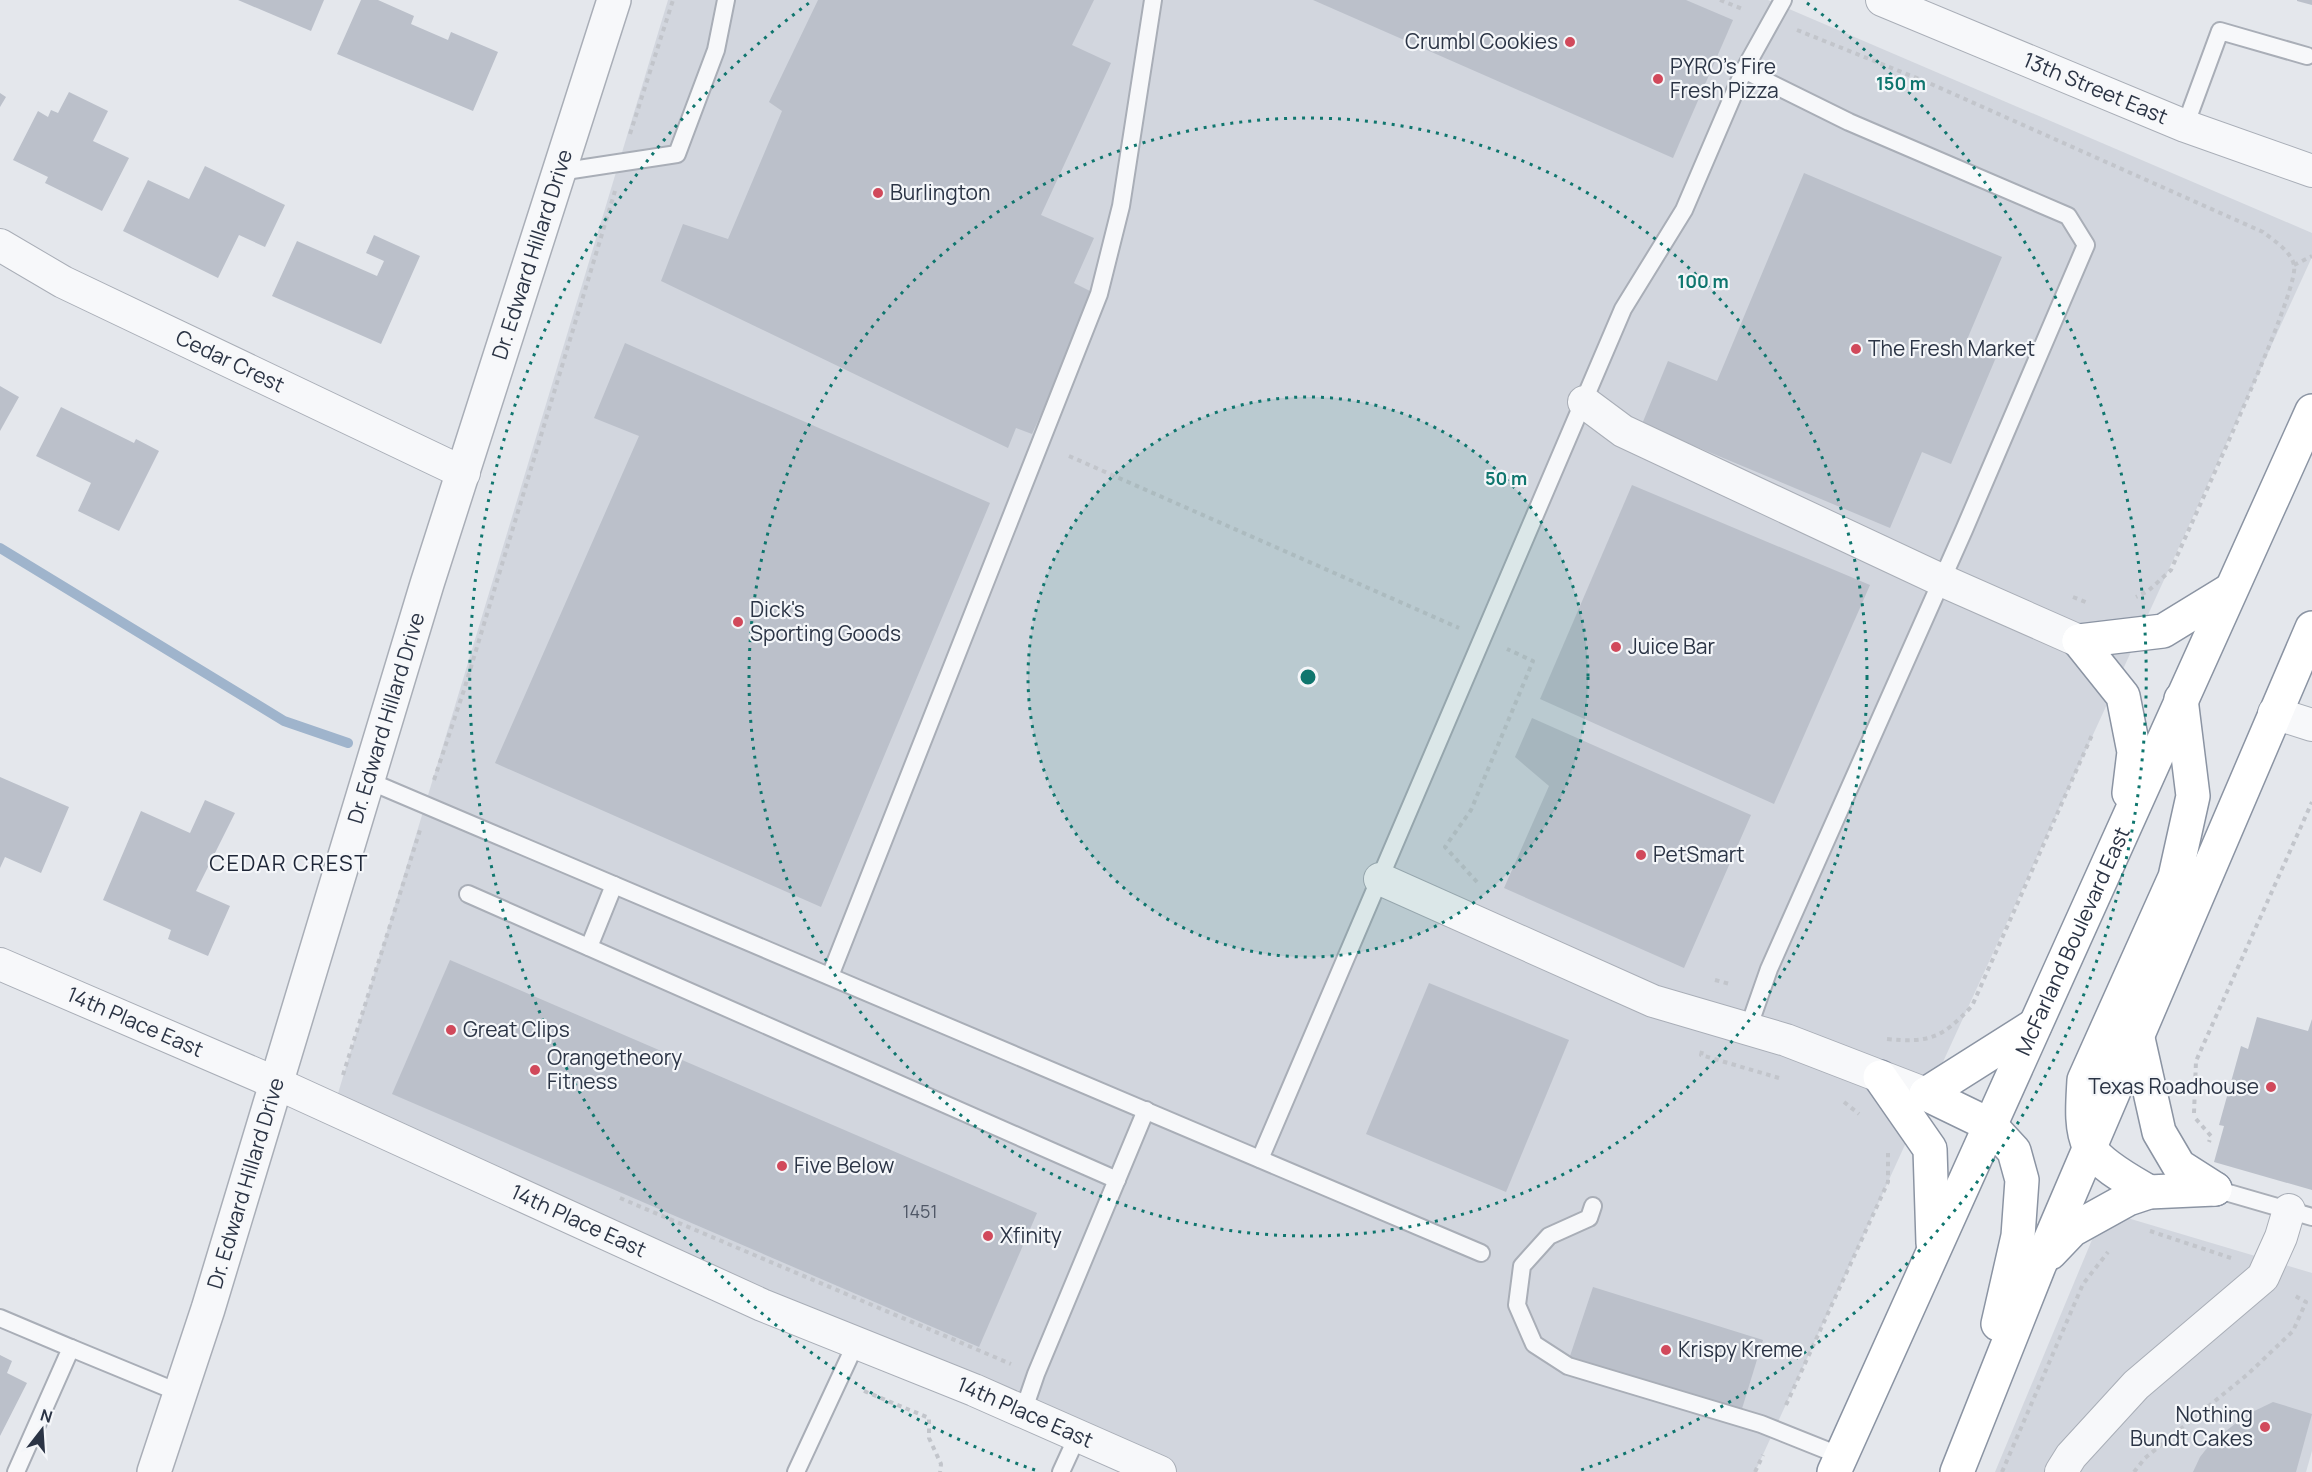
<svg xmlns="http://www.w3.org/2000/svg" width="2312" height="1472" viewBox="0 0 2312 1472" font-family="Manrope,sans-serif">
<rect width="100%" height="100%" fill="#e4e7ec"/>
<!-- built -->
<g fill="#d2d6de">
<path d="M668 0H1768L2312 233V257L1755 1472H1156L333 1110Z"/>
<path d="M2104 1211 2312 1273V1451L2306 1472H1995Z"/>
</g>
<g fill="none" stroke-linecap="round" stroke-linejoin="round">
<!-- stream -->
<path stroke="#9fb4cc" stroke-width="10" d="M0 548 284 721 348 743"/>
</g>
<!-- building -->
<g fill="#bbc0ca">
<path d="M238 0H324L311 31Z"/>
<path d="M361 0H378L414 16 411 24 448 40 451 32 498 52 473 111 337 54Z"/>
<path d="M818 0H1094L1072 45 1111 63 1041 215 1094 238 1074 283 1096 294 1032 434 1016 428 1008 448 661 281 683 224 728 239 782 111 769 102Z"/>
<path d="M1313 0H1686L1733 20 1673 158Z"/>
<path d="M2297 0H2312V5L2297 1Z"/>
<path d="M69 92 108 111 93 141 129 158 102 211 45 183 48 177 13 160 38 111 48 117 51 110 58 113Z"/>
<path d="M0 93 6 97 0 107Z"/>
<path d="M205 166 285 205 265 247 239 235 218 278 123 231 148 180 189 199Z"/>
<path d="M1804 173 2002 257 1966 342 1997 355 1951 464 1922 452 1890 528 1642 424 1668 361 1717 381Z"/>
<path d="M374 235 420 256 381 344 272 296 297 241 377 276 384 261 366 253Z"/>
<path d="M625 343 990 503 821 907 495 763 639 436 594 418Z"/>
<path d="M0 386 19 397 0 431Z"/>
<path d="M61 407 134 443 136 439 159 451 119 531 78 511 91 483 36 456Z"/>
<path d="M1632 485 1870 585 1774 804 1540 699Z"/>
<path d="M1532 718 1751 815 1684 968 1504 888 1549 786 1515 757Z"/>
<path d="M0 777 69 807 41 873 5 857 0 868Z"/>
<path d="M205 800 235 813 196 891 230 906 208 956 168 939 171 930 103 900 141 811 190 833Z"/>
<path d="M450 960 1037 1213 979 1347 392 1094Z"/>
<path d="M1429 983 1569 1040 1506 1192 1366 1134Z"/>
<path d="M2257 1017 2308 1031 2312 1019V1190L2214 1162 2224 1126 2219 1125 2241 1046 2248 1049Z"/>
<path d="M1593 1287 1763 1340 1741 1412 1569 1359Z"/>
<path d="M0 1355 12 1361 7 1373 27 1383 0 1436Z"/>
<path d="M2273 1402 2312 1414 2296 1472H2193L2200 1457 2211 1443 2246 1415Z"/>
</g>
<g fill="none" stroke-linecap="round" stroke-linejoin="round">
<defs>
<g id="service">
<path d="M1744 70 1849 122 2068 216 2086 245 1964 530 1769 969 1748 1029"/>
<path d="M2185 126 2220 31 2307 56"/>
<path d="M559 172 677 154 716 50 726 0"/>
<path d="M369 781 1481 1253"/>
<path d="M468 894 1117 1180"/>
<path d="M589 947 614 885"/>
<path d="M830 976 1099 294 1121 206 1153 0"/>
<path d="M1260 1159 1623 309 1684 210 1744 70 1783 0"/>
<path d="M2215 1189 2312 1217"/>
<path d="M1593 1206 1589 1218 1549 1236 1522 1266 1517 1305 1534 1344 1568 1366 1761 1424 1841 1456"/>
<path d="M0 1318 71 1348 16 1472"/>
<path d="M71 1348 180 1393"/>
<path d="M1023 1412 1036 1374 1146 1110"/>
<path d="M796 1472 856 1343"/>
<path d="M1061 1472 1077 1437"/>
</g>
<g id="minor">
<path id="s1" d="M1882 0 2185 126 2312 171"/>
<path id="s2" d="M0 245 63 282 464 473"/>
<path d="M1584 402 1623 431 1941 580 2079 641"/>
<path d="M2274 713 2312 725"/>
<path d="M1380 879 1653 1001 1786 1040 1926 1094"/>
<path id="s3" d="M0 964 276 1083 762 1305 974 1390 1160 1472"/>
<path d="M2061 1472 2071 1456 2136 1385 2263 1277 2281 1237 2289 1210"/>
</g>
<g id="tertiary">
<path id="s4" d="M154 1472 208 1309 427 584 614 0"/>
</g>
<g id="trunk">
<path d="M2079 641 2123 696 2134 752 2129 793"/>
<path d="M2079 641 2163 631 2230 590"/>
<path d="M2137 1034 2159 1132 2179 1166 2215 1189"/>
<path d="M1880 1077 1930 1149 1933 1243"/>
<path d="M1926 1094 1990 1125 2014 1151 2022 1180 2018 1236 1998 1324"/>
<path d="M1926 1094 2035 1025"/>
<path d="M2149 1192C2132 1182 2098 1164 2089 1146 2080 1127 2083 1101 2084 1080L2175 877 2193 796 2181 699"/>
<path d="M2050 1253 2072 1230 2128 1199 2149 1192 2215 1189"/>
<path id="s5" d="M1834 1472 2312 411"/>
<path d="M1957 1472 2039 1266 2312 628"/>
</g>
</defs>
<!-- service casing -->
<use href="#service" stroke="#a9aeb7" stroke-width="20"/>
<!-- minor casing -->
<use href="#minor" stroke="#a9aeb7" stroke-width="34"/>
<!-- tertiary casing -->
<use href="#tertiary" stroke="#a9aeb7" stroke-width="36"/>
<!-- trunk casing -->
<use href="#trunk" stroke="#8b94a3" stroke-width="36"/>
<!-- path -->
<g stroke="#c2c5cb" stroke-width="4" stroke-dasharray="4.5 4.5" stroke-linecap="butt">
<path d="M1720 0 1745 10"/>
<path d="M1797 30 1929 83 2263 232C2273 240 2291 251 2294 265 2301 290 2188 529 2171 570L2148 591 2136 597"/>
<path d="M630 134 673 0"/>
<path d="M2294 265 2312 256"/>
<path d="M1069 456 1459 628"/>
<path d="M2073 597 2088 603"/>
<path d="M434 780 464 690 615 191"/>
<path d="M1477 882 1445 847 1471 810 1533 661 1507 649"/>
<path d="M1715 980 1730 984"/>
<path d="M1887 1039C1930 1043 1942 1038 1972 1006L2092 735"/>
<path d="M1702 1051 1701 1055 1779 1078"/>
<path d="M343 1075 420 830"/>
<path d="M1844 1102 1859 1114"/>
<path d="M2194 1113 2196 1061 2312 802"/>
<path d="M2196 1119 2211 1136 2209 1142"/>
<path d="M620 1198 1011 1364"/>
<path d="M2150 1231 2231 1258"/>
<path d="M864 1391 929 1418V1438L941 1464 940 1472"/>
<path d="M1786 1405 1888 1182V1153"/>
<path d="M1755 1472 1763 1455"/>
<path d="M2002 1472 2083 1284 2108 1252"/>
<path d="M2134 1472 2145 1458 2248 1374 2293 1331 2306 1302 2292 1294"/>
</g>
<!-- service -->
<use href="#service" stroke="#f7f8fa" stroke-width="16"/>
<!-- minor -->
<use href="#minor" stroke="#f7f8fa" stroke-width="32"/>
<!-- tertiary -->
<use href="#tertiary" stroke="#f7f8fa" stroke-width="33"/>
<!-- trunk -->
<use href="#trunk" stroke="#fff" stroke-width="33"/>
</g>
<!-- distance rings -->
<circle cx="1308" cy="677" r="280" fill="#0f766e" fill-opacity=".12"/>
<g fill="none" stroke="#0f766e" stroke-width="3" stroke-dasharray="3 6">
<circle cx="1308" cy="677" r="280"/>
<circle cx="1308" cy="677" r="559"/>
<path d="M1035 1470A839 839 0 0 1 809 3M1807 3A839 839 0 0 1 1581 1470"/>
</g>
<!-- markers -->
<g fill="#d1495b" stroke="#f4f6f9" stroke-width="2">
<circle cx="1570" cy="42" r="6"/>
<circle cx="1658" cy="79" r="6"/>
<circle cx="878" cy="193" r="6"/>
<circle cx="1856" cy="349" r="6"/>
<circle cx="738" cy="622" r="6"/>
<circle cx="1616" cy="647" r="6"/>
<circle cx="1641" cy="855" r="6"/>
<circle cx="451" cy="1030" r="6"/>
<circle cx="535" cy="1070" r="6"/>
<circle cx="2271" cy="1087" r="6"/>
<circle cx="782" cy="1166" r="6"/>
<circle cx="988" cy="1236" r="6"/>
<circle cx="1666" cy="1350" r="6"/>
<circle cx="2265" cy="1427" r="6"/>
</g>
<g text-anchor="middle" stroke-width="4.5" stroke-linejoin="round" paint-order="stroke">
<!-- number labels -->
<g font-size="18" fill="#4f5766">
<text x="920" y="1218">1451</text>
</g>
<!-- poi labels -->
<g font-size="21" fill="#2b3445" stroke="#f4f6f9" text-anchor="start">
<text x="1558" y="49" text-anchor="end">Crumbl Cookies</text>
<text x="1670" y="74">PYRO's Fire<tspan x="1670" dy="24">Fresh Pizza</tspan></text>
<text x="890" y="200">Burlington</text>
<text x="1868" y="356">The Fresh Market</text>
<text x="750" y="617">Dick's<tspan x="750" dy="24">Sporting Goods</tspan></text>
<text x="1628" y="654">Juice Bar</text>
<text x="1653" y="862">PetSmart</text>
<text x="463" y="1037">Great Clips</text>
<text x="547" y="1065">Orangetheory<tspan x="547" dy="24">Fitness</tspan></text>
<text x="2259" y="1094" text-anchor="end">Texas Roadhouse</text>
<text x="794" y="1173">Five Below</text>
<text x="1000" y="1243">Xfinity</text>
<text x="1678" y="1357">Krispy Kreme</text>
<text x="2253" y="1422" text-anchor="end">Nothing<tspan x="2253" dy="24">Bundt Cakes</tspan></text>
</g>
<!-- street labels -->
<g font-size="21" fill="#2b3445" stroke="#f4f6f9">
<text dy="7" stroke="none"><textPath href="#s1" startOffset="231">13th Street East</textPath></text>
<text dy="7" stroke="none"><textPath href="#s4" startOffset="1275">Dr. Edward Hillard Drive</textPath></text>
<text dy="7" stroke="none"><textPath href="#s2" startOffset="258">Cedar Crest</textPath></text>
<text dy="7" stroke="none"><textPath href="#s4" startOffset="789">Dr. Edward Hillard Drive</textPath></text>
<text dy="7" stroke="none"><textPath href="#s5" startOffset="582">McFarland Boulevard East</textPath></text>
<text dy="7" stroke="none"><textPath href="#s3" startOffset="147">14th Place East</textPath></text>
<text dy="7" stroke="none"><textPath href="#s4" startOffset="303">Dr. Edward Hillard Drive</textPath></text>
<text dy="7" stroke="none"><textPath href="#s3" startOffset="633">14th Place East</textPath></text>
<text dy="7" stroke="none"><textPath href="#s3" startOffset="1119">14th Place East</textPath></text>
</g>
<!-- neighbourhood labels -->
<g font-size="22" letter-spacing="1.5" fill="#1d2536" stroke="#f4f6f9">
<text x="289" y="871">CEDAR CREST</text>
</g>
</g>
<circle cx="1308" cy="677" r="9" fill="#0f766e" stroke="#f4f6f9" stroke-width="3"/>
<g font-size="18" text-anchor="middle" font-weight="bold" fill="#0f766e" stroke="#f4f6f9" stroke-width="4.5" stroke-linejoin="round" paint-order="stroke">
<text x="1901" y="90">150 m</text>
<text x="1703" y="288">100 m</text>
<text x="1506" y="485">50 m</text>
</g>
<!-- north arrow -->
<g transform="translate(42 1430) rotate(17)" stroke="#f4f6f9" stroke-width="4.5" paint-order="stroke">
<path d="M0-4.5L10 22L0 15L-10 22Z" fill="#2b3445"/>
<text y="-9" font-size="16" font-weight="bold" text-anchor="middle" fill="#2b3445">N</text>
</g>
</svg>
